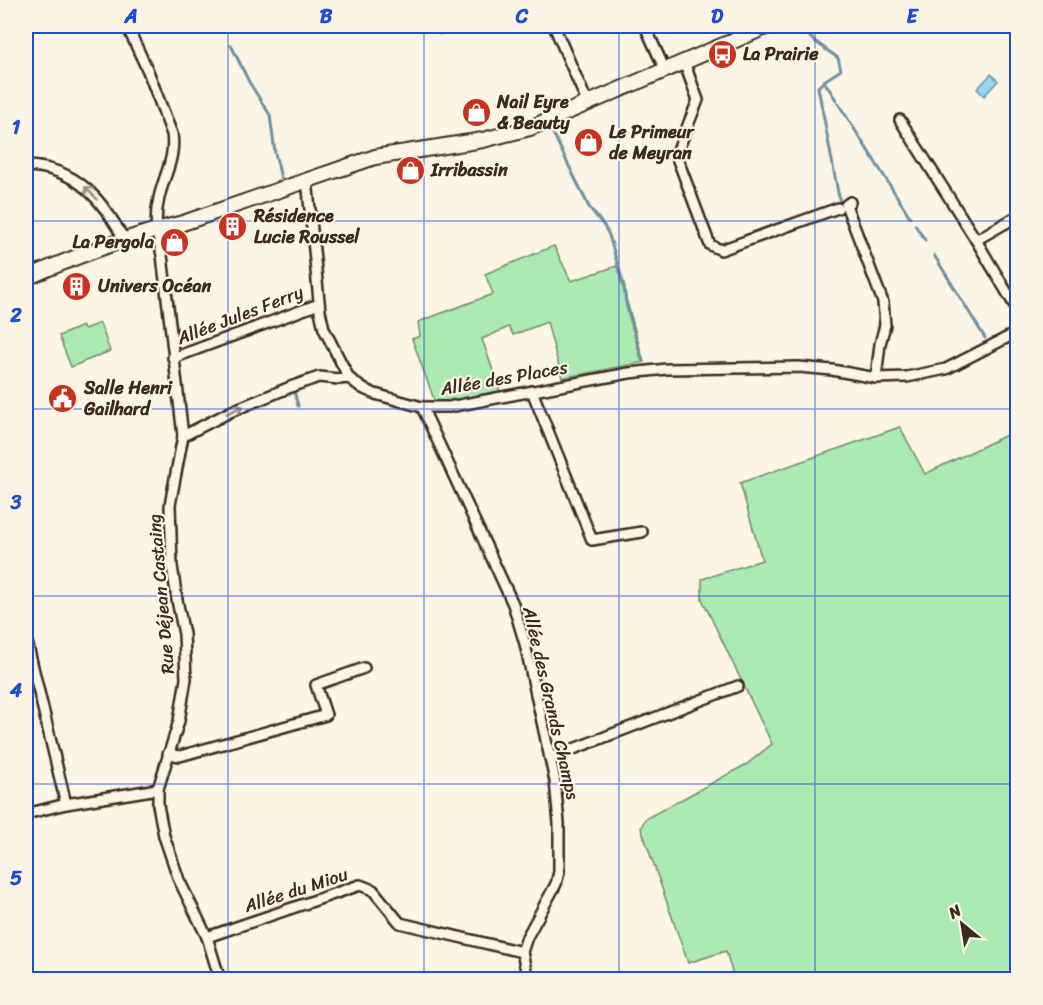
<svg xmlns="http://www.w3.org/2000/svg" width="1043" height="1005" viewBox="0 0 1043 1005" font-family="Sriracha,sans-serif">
<rect width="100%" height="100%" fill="#fcf5e5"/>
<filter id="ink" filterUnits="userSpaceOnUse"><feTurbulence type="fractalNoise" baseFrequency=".0167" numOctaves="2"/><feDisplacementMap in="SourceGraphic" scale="12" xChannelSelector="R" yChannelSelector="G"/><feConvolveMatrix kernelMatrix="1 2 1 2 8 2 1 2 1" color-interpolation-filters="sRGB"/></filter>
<g filter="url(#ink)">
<!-- green -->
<g fill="#abeab2" stroke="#738a68" stroke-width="1.5">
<path d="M554 246 571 281 617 266 644 362 562 378 547 322 513 335 509 327 482 339 500 391 448 401 435 402 412 339 420 336 418 322 493 294 485 274Z"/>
<path d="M100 323 110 351 71 367 59 336 82 326 84 329Z"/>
<path d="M900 427 925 474 1017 430V979H734L726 951 688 963 641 828 645 819 747 764 772 744 702 599V579L762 560 740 483Z"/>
</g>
<!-- water -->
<path fill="#94d6f6" stroke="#7091a0" stroke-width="1.5" d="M991 74 998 81 984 96 977 89Z"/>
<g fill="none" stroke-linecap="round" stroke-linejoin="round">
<!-- stream -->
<g stroke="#7091a0" stroke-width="3">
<path d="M432 26 440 34"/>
<path d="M799 26 813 40 838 58 841 70 824 81 818 87 840 203"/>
<path d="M231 45 249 82 270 115 275 153 281 178"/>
<path d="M824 81 910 217"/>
<path d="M551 129 589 207 604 226 609 235 624 286 626 304 642 360"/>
<path d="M915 225 925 240"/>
<path d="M934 255 985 338"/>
<path d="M293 387 298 406"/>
</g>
<defs>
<g id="minor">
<path d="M127 26 148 71 172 134C176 160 162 178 158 203 154 221 158 238 162 255L183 436 170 505 172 566 177 600 184 634 186 679 179 721 158 789V805L164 836 179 880 207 937 220 980"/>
<path d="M554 26 588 104"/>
<path d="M645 26 665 70"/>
<path d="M684 62 698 100 676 155 710 245 721 250 838 208"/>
<path d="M900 120 976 240 1018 311"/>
<path d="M26 166C76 167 102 199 125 241"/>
<path d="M307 179 320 311 324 329 349 378 362 388 375 394 422 407H449L629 373 667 369 799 367 832 370 876 378 907 377 946 369 1018 332"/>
<path d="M850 202 846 205 883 302 885 325 880 344 876 378"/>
<path d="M976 240 1018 216"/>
<path d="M173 358 319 304"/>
<path d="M532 391 592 540 642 532"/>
<path d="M422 407 513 604 525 644 555 781 559 823V872L556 884 527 937 522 952 528 980"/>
<path d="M183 436 232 411 293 386 319 377 339 379 349 378"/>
<path d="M26 638 66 804"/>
<path d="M168 754 180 756 326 715 316 685 364 668"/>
<path d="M550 758 738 686"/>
<path d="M26 814 66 804 158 789"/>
<path d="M207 937 360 885 373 890 400 923 522 952"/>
</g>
<path id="secondary" d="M26 278C76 256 130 236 183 223L375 157 483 140 530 128 768 26"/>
</defs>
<!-- minor casing -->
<use href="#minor" stroke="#3b2a1e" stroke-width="14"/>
<!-- secondary casing -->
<use href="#secondary" stroke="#3b2a1e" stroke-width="18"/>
<!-- minor -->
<use href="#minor" stroke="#fcf5e5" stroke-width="9"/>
<!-- secondary -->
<use href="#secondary" stroke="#fcf5e5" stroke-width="14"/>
</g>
<!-- one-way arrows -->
<defs><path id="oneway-shaft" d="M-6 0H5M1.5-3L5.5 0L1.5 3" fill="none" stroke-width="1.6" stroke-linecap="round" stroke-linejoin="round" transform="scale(1.5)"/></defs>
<g stroke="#9c9082">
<use href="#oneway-shaft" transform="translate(91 193) rotate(-135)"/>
<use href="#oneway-shaft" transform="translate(235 410) rotate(-24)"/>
</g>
</g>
<!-- grid -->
<path fill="none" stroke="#1d4ed8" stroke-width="1.5" stroke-opacity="0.55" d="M228 26V980M424 26V980M619 26V980M815 26V980M26 221H1018M26 409H1018M26 596H1018M26 784H1018"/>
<!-- icons -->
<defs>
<symbol id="bus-disc" viewBox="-11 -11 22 22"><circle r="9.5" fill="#c8321e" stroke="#fcf5e5"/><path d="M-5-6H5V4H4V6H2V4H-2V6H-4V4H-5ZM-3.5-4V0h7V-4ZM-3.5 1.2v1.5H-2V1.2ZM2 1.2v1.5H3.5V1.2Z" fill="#fff"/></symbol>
<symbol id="shop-disc" viewBox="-11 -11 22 22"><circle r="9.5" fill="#c8321e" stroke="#fcf5e5"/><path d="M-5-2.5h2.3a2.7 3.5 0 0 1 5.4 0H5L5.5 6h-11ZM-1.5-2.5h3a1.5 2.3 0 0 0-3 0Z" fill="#fff"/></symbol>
<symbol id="building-disc" viewBox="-11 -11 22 22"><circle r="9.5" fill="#c8321e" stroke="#fcf5e5"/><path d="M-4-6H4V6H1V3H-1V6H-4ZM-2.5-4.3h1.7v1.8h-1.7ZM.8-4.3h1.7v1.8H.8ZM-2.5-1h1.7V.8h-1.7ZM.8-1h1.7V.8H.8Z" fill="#fff"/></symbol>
<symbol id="civic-disc" viewBox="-11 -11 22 22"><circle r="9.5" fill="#c8321e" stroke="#fcf5e5"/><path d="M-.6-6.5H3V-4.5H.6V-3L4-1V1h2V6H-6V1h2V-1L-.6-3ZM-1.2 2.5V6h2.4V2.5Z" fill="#fff"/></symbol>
</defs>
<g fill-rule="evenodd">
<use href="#bus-disc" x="706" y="38" width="33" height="33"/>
<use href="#shop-disc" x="460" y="96" width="33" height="33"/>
<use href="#shop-disc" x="572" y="126" width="33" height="33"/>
<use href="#shop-disc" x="394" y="154" width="33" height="33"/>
<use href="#building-disc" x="216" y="210" width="33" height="33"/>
<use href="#shop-disc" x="158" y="226" width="33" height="33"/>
<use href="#building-disc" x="60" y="270" width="33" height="33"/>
<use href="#civic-disc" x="46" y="382" width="33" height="33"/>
</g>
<g text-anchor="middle" stroke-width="4.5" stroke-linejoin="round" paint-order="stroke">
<!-- poi labels -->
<g font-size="18" font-weight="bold" fill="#3b2a1e" stroke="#fcf5e5" text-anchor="start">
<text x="743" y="60">La Prairie</text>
<text x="497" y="108">Nail Eyre<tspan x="497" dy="21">&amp; Beauty</tspan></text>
<text x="609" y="138">Le Primeur<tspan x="609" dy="21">de Meyran</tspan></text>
<text x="431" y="176">Irribassin</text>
<text x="254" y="222">Résidence<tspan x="254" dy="21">Lucie Roussel</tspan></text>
<text x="154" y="248" text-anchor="end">La Pergola</text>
<text x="98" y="292">Univers Océan</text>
<text x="84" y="394">Salle Henri<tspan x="84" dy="21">Gailhard</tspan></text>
</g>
<!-- street labels -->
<g font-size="18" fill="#3b2a1e" stroke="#fcf5e5">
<text transform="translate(240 315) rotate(-21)" y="6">Allée Jules Ferry</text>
<text transform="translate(504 378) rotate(-10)" y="6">Allée des Places</text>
<text transform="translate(161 594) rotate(-95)" y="6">Rue Déjean Castaing</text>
<text transform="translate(551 703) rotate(77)" y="6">Allée des Grands Champs</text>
<text transform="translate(296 890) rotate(-18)" y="6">Allée du Miou</text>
</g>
</g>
<!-- margin -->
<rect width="1043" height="1005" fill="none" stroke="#fcf5e5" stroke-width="66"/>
<!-- north arrow -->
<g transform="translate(962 924) rotate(330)" stroke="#fcf5e5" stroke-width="4.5" paint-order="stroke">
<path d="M0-4.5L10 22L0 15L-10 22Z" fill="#3b2a1e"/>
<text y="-9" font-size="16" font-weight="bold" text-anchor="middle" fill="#3b2a1e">N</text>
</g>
<rect x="33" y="33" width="977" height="939" fill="none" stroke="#1d4ed8" stroke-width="2"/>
<g font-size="20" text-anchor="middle" font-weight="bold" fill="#1d4ed8">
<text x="131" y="23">A</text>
<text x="326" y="23">B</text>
<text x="522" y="23">C</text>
<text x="717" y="23">D</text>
<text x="912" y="23">E</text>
<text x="16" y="134">1</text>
<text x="16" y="322">2</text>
<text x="16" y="509">3</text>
<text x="16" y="697">4</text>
<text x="16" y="885">5</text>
</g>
</svg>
